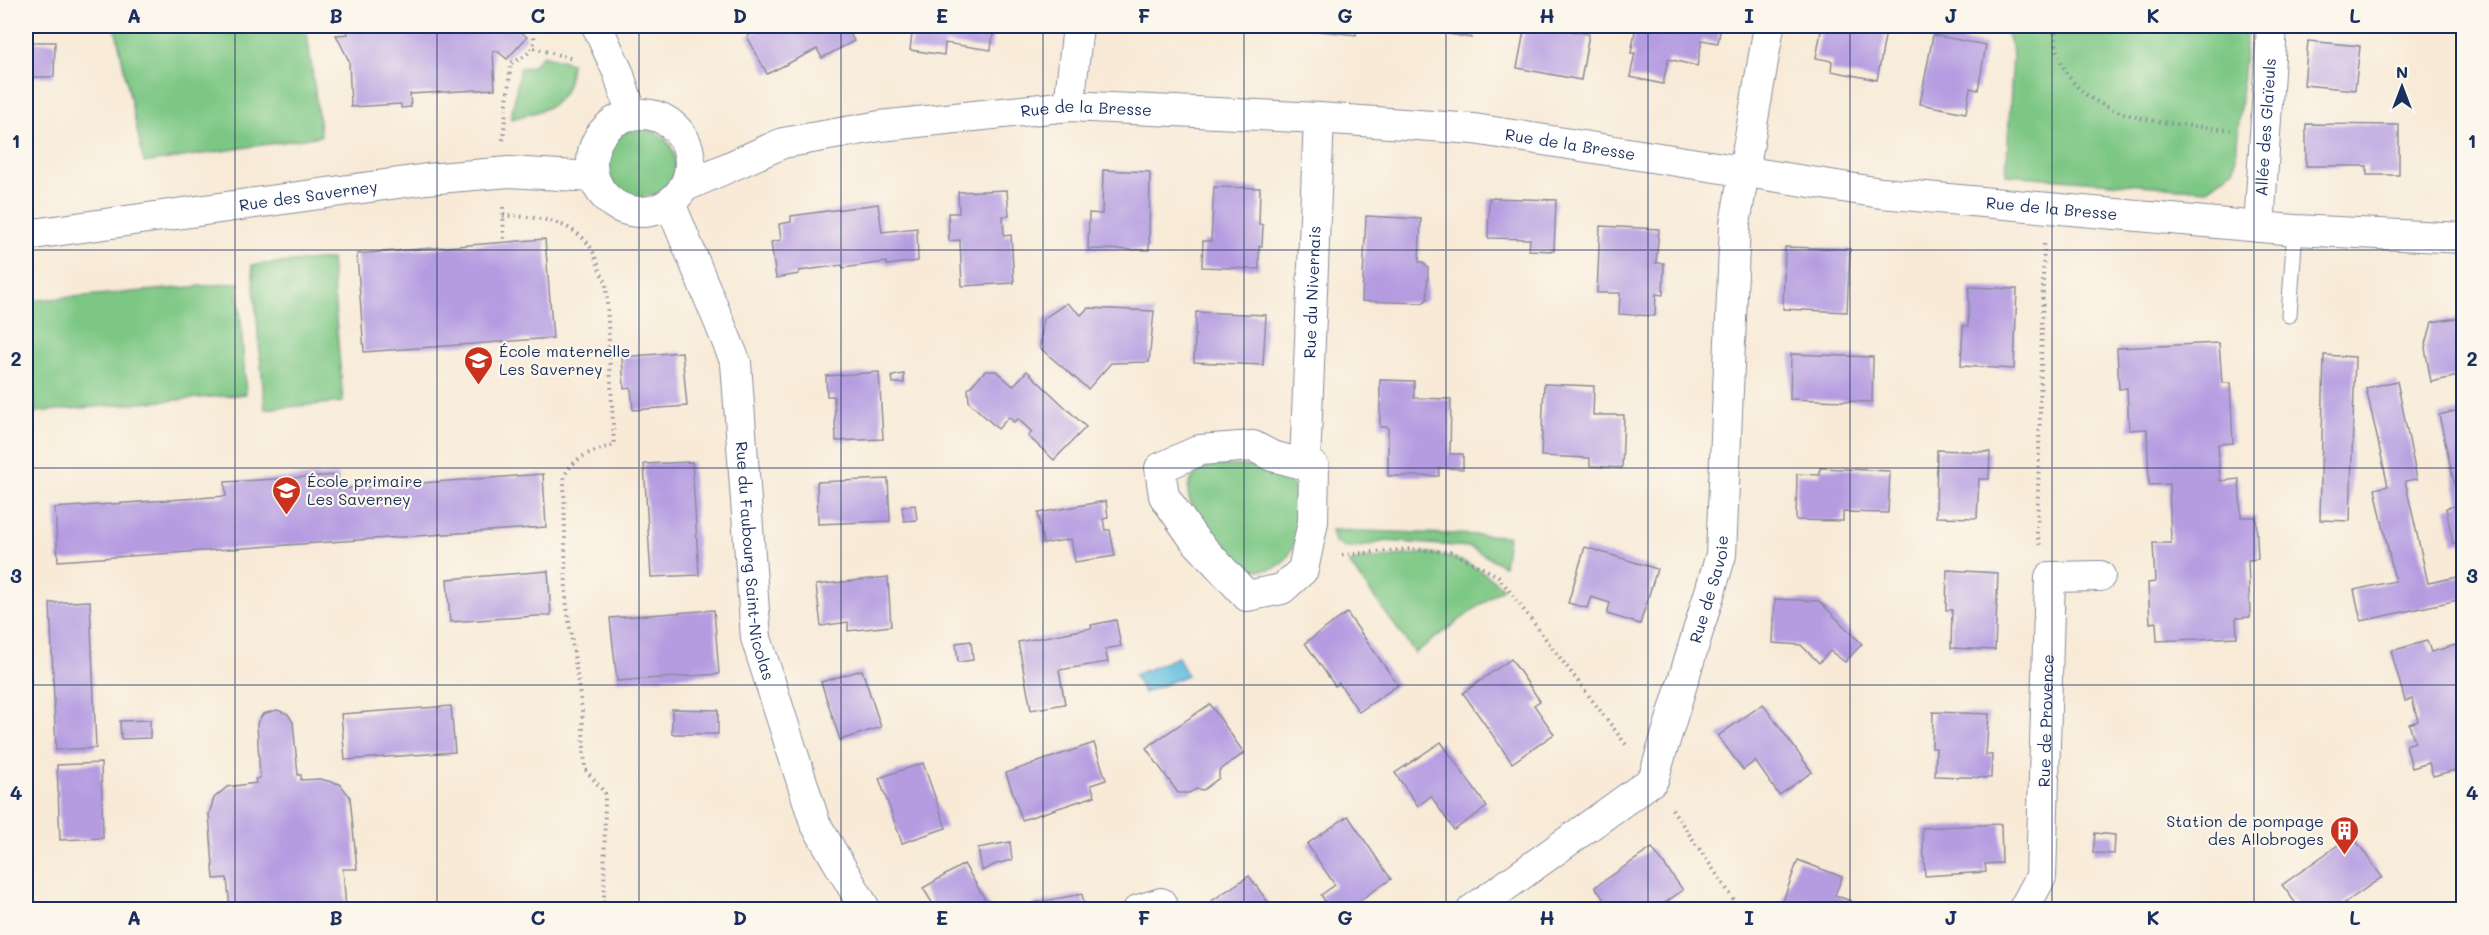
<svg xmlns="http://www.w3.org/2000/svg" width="2489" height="935" viewBox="0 0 2489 935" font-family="Mali,sans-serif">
<rect width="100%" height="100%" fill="#fbf7ec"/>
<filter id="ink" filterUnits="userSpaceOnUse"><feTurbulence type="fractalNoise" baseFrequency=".0167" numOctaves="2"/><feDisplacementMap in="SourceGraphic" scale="12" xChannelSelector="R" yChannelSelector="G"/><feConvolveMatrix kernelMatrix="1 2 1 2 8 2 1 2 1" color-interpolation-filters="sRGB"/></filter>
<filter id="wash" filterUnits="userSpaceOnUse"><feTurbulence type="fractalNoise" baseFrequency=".008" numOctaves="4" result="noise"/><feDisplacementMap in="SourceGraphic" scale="24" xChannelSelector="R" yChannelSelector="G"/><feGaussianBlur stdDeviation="1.35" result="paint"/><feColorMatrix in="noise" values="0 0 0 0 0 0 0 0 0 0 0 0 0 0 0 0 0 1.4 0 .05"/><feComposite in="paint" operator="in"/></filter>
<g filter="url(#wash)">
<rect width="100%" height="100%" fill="#f8ead7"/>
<!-- green -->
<g fill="#7dc784" stroke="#4c7b71" stroke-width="1.5">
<path d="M115 26H306L321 136 144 163Z"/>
<path d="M1998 26H2247L2235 168 2207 190 2006 175 2013 53 2007 34Z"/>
<path d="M543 55 571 63C568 107 548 109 511 119L520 68 531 67Z"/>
<circle cx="641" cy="163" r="34"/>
<path d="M331 259 343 402 265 409 252 265Z"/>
<path d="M238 283 246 394 35 412 27 301Z"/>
<path d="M1208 465 1277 467C1296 483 1301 499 1298 523 1295 547 1288 571 1260 570 1252 569 1244 569 1238 564 1227 556 1218 544 1210 534 1200 521 1188 506 1188 489 1189 478 1199 471 1208 465Z"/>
<path d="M1331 530 1508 536 1504 566 1470 547 1385 541 1361 547 1345 548 1334 542Z"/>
<path d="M1429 553C1465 560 1475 564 1503 588L1415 653 1349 563 1361 559Z"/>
</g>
<!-- water -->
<path fill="#62bee0" stroke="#3e769f" stroke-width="1.5" d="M1178 657 1187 675 1144 693 1134 675Z"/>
<g id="blocks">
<!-- building -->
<g fill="#b59ce1">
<path d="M346 26H471V28L514 26 527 37 507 59 497 51H493L495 89 410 94 411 107 401 108V104L351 107 349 61 336 35 348 34Z"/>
<path d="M767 26H846L854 41 822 58 817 49 767 74 747 36Z"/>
<path d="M913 26H994L991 50 945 43 944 55 910 50Z"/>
<path d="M1308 26H1357L1356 35 1307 29Z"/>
<path d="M1438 26H1473L1471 38 1437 32Z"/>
<path d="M1525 26H1540L1589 34 1581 80 1517 68Z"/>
<path d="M1636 26H1721L1718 43 1702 40 1697 66 1668 59 1663 84 1630 77 1635 53H1631Z"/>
<path d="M1822 26H1887L1877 80 1831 71 1832 61 1816 58Z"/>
<path d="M1933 35 1986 45 1978 90 1970 88 1966 113 1920 104Z"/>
<path d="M2308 41 2360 46 2355 90 2304 85Z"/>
<path d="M26 42H55L54 77H26Z"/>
<path d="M2306 124 2399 125V175H2367V166H2306Z"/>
<path d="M1103 170 1150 172 1149 250 1088 249 1089 213 1102 214Z"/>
<path d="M1214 187 1260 188 1259 224 1263 225 1262 246H1259V269L1202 267 1203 241H1211Z"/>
<path d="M1007 190 1009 216H1003L1004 236 1011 235 1014 283 962 286 960 240 949 241 948 213H959L958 192Z"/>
<path d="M1489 198 1556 200 1554 251 1529 250 1530 239 1488 238Z"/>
<path d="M878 204 882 232 917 228 918 261 887 265 886 262 843 268 842 265 799 271V274L776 278 771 242 781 240 779 224 791 222V216Z"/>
<path d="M1366 216 1421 219 1419 262H1423L1428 268 1427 299 1423 303 1362 301Z"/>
<path d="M1600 226 1659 229 1656 263H1664L1663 295 1656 294 1655 316 1619 314 1620 293H1597Z"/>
<path d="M545 239 553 338 364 352 357 254Z"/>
<path d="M1785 247 1850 249 1847 312 1783 309Z"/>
<path d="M1969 287 2017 289 2014 369 1961 366 1963 326H1968Z"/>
<path d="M1067 303 1081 315 1088 308 1154 311 1149 362 1111 363 1088 389 1040 348 1043 319Z"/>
<path d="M1196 312 1266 315 1263 365 1194 362Z"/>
<path d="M2463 317V375L2431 382 2425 348 2432 322Z"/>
<path d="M2219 343 2222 383H2230L2233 443 2218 444 2220 481 2239 479 2241 517H2256L2258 559 2248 560 2250 617 2236 618 2237 637 2157 641 2156 622 2150 623 2148 583 2155 582 2153 543H2171L2169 484 2149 485 2147 429 2129 430 2127 388 2119 389 2117 348Z"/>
<path d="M682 352 687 406 633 410 631 388 624 389 622 357Z"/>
<path d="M1791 354 1873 357 1872 402 1790 399Z"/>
<path d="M2324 355 2355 357 2350 521 2320 520Z"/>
<path d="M985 371H996L1013 386 1027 371 1086 427 1054 460 1028 436 1032 432 1018 419 1014 422 1009 417 998 429 969 402 968 389Z"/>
<path d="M879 372 883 439 836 441 834 396H827L826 376Z"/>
<path d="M904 374V383H893L892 376Z"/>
<path d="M1380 380 1414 381V398L1451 399 1450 454H1463V469L1439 468V476H1388V427H1380Z"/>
<path d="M2397 381 2417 479 2405 481 2428 583 2463 576V599L2361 621 2354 590 2395 581 2375 489 2388 486 2366 388Z"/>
<path d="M1544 384 1594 386 1593 415H1624L1622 468 1590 466V458L1541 456Z"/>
<path d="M2463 409V542L2453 544 2446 508 2459 505 2439 415Z"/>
<path d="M1937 450 1990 452 1989 479H1979L1977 518 1936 517Z"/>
<path d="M692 462 699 575 651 577 644 464Z"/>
<path d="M1820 468 1890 471 1888 513 1843 512V521L1796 520 1797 474 1820 475Z"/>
<path d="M543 474 546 527 58 561 55 508 226 496 225 482 338 475 339 489Z"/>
<path d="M888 479 890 521 818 524 817 482Z"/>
<path d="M1106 501 1108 518 1103 519 1105 530H1110L1115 556 1075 562 1071 539 1043 544 1038 513Z"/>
<path d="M915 505 917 520 904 521 902 507Z"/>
<path d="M1585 547 1657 569 1640 624 1607 614 1610 603 1591 597 1587 608 1568 603Z"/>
<path d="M1947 570 1998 573 1995 650 1951 648 1952 610H1946Z"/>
<path d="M548 571 551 615 450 622 447 579Z"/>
<path d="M888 577 891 626 848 631V622L821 626 816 585Z"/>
<path d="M1775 599 1819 601 1862 644 1845 662 1830 651 1819 663 1801 645 1773 643Z"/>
<path d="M90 601 96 748 56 750 50 603Z"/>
<path d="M714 610 719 674 617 681 610 618Z"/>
<path d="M1347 613 1398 685 1359 712 1339 683 1335 686 1305 643Z"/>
<path d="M1116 620 1121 646 1105 649 1108 662 1059 670 1065 704 1031 710 1018 642 1092 628 1091 625Z"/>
<path d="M971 641 973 660 958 662 956 643Z"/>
<path d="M2427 641 2431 652 2463 643V768L2433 776 2429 763 2412 768 2406 745 2415 742 2409 724 2418 721 2412 699 2405 701 2391 651Z"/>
<path d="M1511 659 1540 701 1534 705 1554 734 1512 763 1463 693Z"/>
<path d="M26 665H30L31 685H26Z"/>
<path d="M862 670 881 727 840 740 821 682Z"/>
<path d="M1210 704 1244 753 1219 771V778L1203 790 1196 789 1189 793H1178L1146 748Z"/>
<path d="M1763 704 1812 772 1779 795 1755 761 1743 770 1718 736Z"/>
<path d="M451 706 455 752 345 760 341 714Z"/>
<path d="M672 709 718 710V734H672Z"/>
<path d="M277 710 288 714 293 722 298 775H301V780L320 779 340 784 350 797 357 869H343L346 909H230L227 878 214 879 209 814 214 798 227 787 256 783 255 779 260 778 257 723 263 714Z"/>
<path d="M1933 712 1989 714 1986 755H1992L1991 778 1935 776 1936 748H1932Z"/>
<path d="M150 720V738L121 739 120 721Z"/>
<path d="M1441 742 1487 807 1454 830 1431 796 1418 806 1395 773Z"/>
<path d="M1094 743 1106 780 1091 785 1095 796 1022 820 1006 773Z"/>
<path d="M101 763 103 838 60 840 57 765Z"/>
<path d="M923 763 946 828 902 843 879 778Z"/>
<path d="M1348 816 1391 879 1347 909H1330L1321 895 1335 885 1307 844Z"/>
<path d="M2001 824 2002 863 1985 864 1986 872 1925 876 1922 828Z"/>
<path d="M2095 833 2115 835 2114 854 2093 853Z"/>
<path d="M2352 835 2382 877 2336 909H2300L2282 885Z"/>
<path d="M1010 842 1012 860 996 864 982 871 978 848Z"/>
<path d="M1652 848 1683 890 1656 909H1611L1595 887Z"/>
<path d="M1798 860 1842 877 1835 895 1866 907 1865 909H1780Z"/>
<path d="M964 864 991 909H936L923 888Z"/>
<path d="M1249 876 1273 909H1215L1210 902Z"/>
<path d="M1082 894 1085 909H1035L1033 903Z"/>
</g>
</g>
</g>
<g filter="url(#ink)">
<use href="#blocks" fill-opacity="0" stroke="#8a8c9a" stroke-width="1.5"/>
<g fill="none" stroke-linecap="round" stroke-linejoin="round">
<defs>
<path id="service" d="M2289 315 2295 230"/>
<g id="minor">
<path d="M597 26 618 72 632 115"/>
<path d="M1069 106 1078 26"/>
<circle cx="641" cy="163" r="49"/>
<path id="s1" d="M684 187 783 143 880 126 1069 106 1319 118 1474 129 1881 193 2295 230 2464 238"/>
<path id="s2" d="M670 203 736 363 756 638 815 823 866 910"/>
<path id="s3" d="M2259 227 2272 26"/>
<path id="s4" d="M26 235 427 179 509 172 593 177"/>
<path d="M1253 446 1272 456 1314 467 1313 522 1303 570 1282 589 1247 596 1194 539 1164 496 1160 468 1200 450Z"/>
<path id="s5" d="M1305 464 1319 118"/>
<path d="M1138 910 1161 903 1163 910"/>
<path id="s6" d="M1472 910 1653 780 1721 555 1735 224 1769 26"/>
<path id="s7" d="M2023 910 2041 877 2050 577 2100 576"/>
</g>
</defs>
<!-- service casing -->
<use href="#service" stroke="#8a8c9a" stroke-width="17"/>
<!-- minor casing -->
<use href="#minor" stroke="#8a8c9a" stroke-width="32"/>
<!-- path -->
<g stroke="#8a8c9a" stroke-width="4" stroke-dasharray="1.5 4.5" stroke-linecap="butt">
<path d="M2055 26C2055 122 2162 122 2231 130"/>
<path d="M534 48 573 59"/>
<path d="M503 140 511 63C529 56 541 45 530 26"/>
<path d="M503 207 504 242"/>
<path d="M503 216C534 216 573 220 591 248 597 258 598 270 606 282L614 445C592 452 577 454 564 476L566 600 582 710 585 769 605 793 604 910"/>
<path d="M2040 545 2037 534 2044 241"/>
<path d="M1342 555 1410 549 1451 552 1498 576 1627 746"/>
<path d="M1672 809 1741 910"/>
</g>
<!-- service -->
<use href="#service" stroke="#fff" stroke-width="15"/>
<!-- minor -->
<use href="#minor" stroke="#fff" stroke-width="30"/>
</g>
</g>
<!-- grid -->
<path fill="none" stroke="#1b2f5e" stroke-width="1.5" stroke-opacity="0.55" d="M235 26V910M437 26V910M639 26V910M841 26V910M1043 26V910M1244 26V910M1446 26V910M1648 26V910M1850 26V910M2052 26V910M2254 26V910M26 250H2464M26 468H2464M26 685H2464"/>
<!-- icons -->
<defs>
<symbol id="school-pin" viewBox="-11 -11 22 30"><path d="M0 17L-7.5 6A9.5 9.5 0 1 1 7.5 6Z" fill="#c8321e" stroke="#fbf7ec"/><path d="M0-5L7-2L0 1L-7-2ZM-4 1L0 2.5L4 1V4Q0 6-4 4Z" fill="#fff"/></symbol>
<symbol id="building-pin" viewBox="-11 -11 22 30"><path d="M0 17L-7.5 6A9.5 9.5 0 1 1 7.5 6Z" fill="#c8321e" stroke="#fbf7ec"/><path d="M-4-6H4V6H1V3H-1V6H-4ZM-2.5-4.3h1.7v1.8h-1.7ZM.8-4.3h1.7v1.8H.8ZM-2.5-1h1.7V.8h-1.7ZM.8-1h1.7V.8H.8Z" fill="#fff"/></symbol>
</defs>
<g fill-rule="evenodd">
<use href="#school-pin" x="462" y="344" width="33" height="45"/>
<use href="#school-pin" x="270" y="474" width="33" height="45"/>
<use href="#building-pin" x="2328" y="814" width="33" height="45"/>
</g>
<g text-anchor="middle" stroke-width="4.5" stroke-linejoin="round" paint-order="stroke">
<!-- street labels -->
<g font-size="16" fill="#1b2f5e" stroke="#fbf7ec">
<text dy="6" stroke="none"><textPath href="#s1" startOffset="414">Rue de la Bresse</textPath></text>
<text dy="6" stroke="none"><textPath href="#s3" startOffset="100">Allée des Glaïeuls</textPath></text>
<text dy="6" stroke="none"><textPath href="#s1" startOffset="900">Rue de la Bresse</textPath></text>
<text dy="6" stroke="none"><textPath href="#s4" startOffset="285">Rue des Saverney</textPath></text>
<text dy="6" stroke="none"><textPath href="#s1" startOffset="1386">Rue de la Bresse</textPath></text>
<text dy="6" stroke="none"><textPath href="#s5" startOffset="172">Rue du Nivernais</textPath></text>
<text dy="6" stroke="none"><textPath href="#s2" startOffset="372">Rue du Faubourg Saint-Nicolas</textPath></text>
<text dy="6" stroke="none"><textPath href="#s6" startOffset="422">Rue de Savoie</textPath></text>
<text dy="6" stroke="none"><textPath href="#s7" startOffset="194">Rue de Provence</textPath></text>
</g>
<!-- poi labels -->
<g font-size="16" fill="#1b2f5e" stroke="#fbf7ec" text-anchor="start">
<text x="499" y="357">École maternelle<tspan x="499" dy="18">Les Saverney</tspan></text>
<text x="307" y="487">École primaire<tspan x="307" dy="18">Les Saverney</tspan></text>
<text x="2324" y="827" text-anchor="end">Station de pompage<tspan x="2324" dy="18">des Allobroges</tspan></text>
</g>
</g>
<!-- margin -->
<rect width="2489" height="935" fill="none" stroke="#fbf7ec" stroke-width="66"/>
<!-- north arrow -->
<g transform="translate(2402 87)" stroke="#fbf7ec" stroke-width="4.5" paint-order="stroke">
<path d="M0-4.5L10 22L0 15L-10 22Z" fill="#1b2f5e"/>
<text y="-9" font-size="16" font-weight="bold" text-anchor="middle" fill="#1b2f5e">N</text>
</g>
<rect x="33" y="33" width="2423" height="869" fill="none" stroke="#1b2f5e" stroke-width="2"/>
<g font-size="20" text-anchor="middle" font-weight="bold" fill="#1b2f5e">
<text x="134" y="23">A</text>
<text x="336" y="23">B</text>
<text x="538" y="23">C</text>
<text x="740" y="23">D</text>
<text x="942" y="23">E</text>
<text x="1144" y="23">F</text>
<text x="1345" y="23">G</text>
<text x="1547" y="23">H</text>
<text x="1749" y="23">I</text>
<text x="1951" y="23">J</text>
<text x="2153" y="23">K</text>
<text x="2355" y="23">L</text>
<text x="16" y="148">1</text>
<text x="2472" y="148">1</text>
<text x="16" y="366">2</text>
<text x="2472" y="366">2</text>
<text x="16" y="583">3</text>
<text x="2472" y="583">3</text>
<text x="16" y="800">4</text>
<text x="2472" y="800">4</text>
<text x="134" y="925">A</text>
<text x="336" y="925">B</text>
<text x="538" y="925">C</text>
<text x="740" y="925">D</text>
<text x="942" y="925">E</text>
<text x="1144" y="925">F</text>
<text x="1345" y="925">G</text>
<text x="1547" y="925">H</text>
<text x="1749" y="925">I</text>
<text x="1951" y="925">J</text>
<text x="2153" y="925">K</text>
<text x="2355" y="925">L</text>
</g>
</svg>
